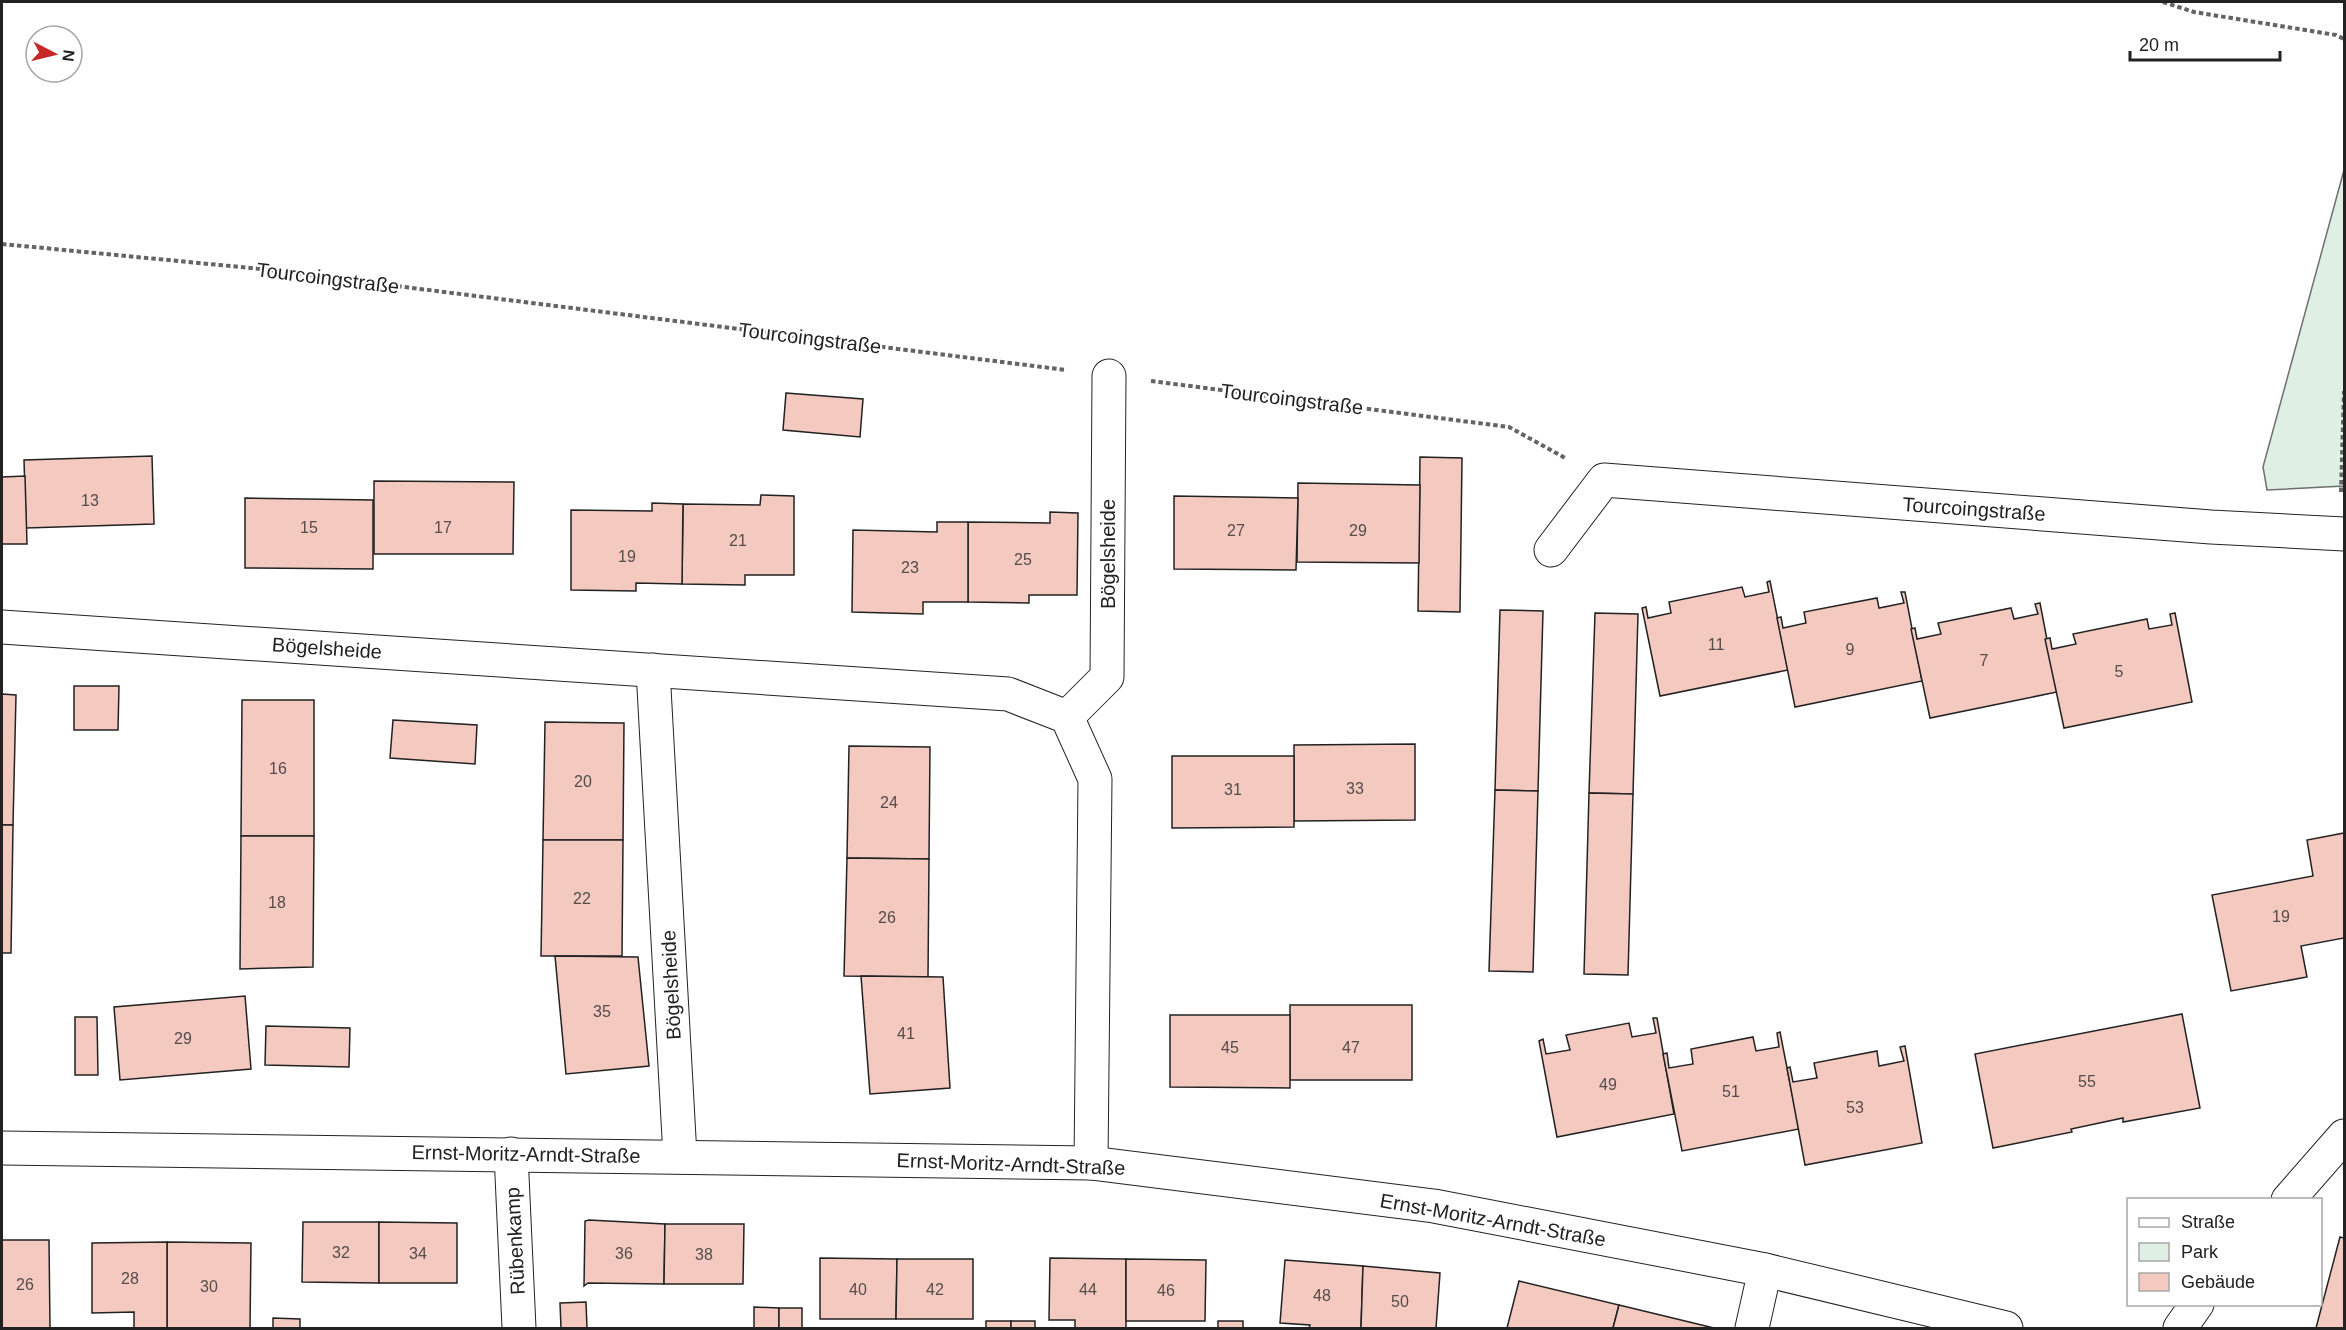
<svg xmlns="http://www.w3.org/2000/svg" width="2346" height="1330" viewBox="0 0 2346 1330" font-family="Arial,sans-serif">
<rect width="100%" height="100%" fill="#fff"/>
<!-- green -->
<path fill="#e0efe3" stroke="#6f6f6f" stroke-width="1.5" d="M2344 170V486L2267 490 2263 467Z"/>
<!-- building -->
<g fill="#f3c9c0" stroke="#222" stroke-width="1.5">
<path d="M786 393 863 399 860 437 783 430Z"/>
<path d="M152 456 154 524 26 528 24 460Z"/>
<path d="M1420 457 1462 458 1460 612 1418 611Z"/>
<path d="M25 476 27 544H2V477Z"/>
<path d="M374 481 514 482 513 554H374Z"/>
<path d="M1298 483 1420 485 1419 563 1297 562Z"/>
<path d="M761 495 794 496V575H745V585L682 584 683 504 760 505Z"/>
<path d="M1174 496 1298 498 1296 570 1174 569Z"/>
<path d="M245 498 373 500V569L245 568Z"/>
<path d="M652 503 683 504 682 584 636 583V591L571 590V510L652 511Z"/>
<path d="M1050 512 1078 513 1077 595H1029V603L968 602V522L1050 523Z"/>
<path d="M937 522H968V602H923V614L852 612 853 530 937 532Z"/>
<path d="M1770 581 1788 670 1660 696 1642 608 1646 607 1648 618 1671 613 1669 602 1742 587 1745 597 1769 592 1767 582Z"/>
<path d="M1901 592H1905L1922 681 1795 707 1777 618 1781 617 1783 628 1806 623 1804 612 1877 598 1879 608 1904 603Z"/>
<path d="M2040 603 2057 692 1930 718 1911 629 1915 628 1917 639 1941 634 1938 623 2011 608 2014 619 2038 614 2035 604Z"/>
<path d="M1500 610 1543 611 1538 791 1495 790Z"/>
<path d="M1595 613 1638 614 1633 794 1589 793Z"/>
<path d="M2175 613 2192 702 2064 728 2045 639 2050 638 2052 649 2076 644 2073 634 2147 619 2149 629 2172 625 2170 614Z"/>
<path d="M74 686H119L118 730H74Z"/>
<path d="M2 694 16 695 13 825H2Z"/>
<path d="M242 700H314V836H241Z"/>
<path d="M393 720 477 725 475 764 390 758Z"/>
<path d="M545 722 624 723 623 840H543Z"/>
<path d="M1415 744V820L1294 821V745Z"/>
<path d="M849 746 930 747 929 859 847 858Z"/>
<path d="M1172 756H1294V827L1172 828Z"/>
<path d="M1495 790 1538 791 1533 972 1489 971Z"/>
<path d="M1589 793 1633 794 1628 975 1584 974Z"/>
<path d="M2 825H13L11 953H2Z"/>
<path d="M2344 833V938L2301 946 2307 977 2231 991 2212 895 2313 876 2307 840Z"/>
<path d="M241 836H314L313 967 240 969Z"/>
<path d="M543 840H623L622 956H541Z"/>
<path d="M847 858 929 859 928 977 844 976Z"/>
<path d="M555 956 638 957 649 1066 566 1074Z"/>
<path d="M861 976 943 977 950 1088 870 1094Z"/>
<path d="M245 996 251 1069 120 1080 114 1007Z"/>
<rect x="1290" y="1005" width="122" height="75"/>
<path d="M2182 1014 2200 1108 2123 1122V1118L2071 1129 2072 1132 1993 1148 1975 1054Z"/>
<path d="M1170 1015H1290V1088L1170 1087Z"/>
<path d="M75 1017H97L98 1075H75Z"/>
<path d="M1653 1018H1657L1674 1114 1557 1137 1539 1041 1543 1039 1546 1054 1570 1050 1566 1035 1629 1023 1632 1037 1656 1033Z"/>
<path d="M266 1026 350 1028 349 1067 265 1065Z"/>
<path d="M1780 1032 1799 1129 1682 1151 1663 1054 1667 1053 1669 1068 1693 1064 1691 1049 1753 1037 1756 1051 1779 1047 1777 1033Z"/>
<path d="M1905 1046 1922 1143 1805 1165 1787 1068 1790 1067 1793 1082 1817 1078 1814 1063 1877 1051 1879 1066 1904 1061 1900 1047Z"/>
<path d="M589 1220 665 1224 664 1284 588 1283 584 1286 585 1221Z"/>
<path d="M303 1222H379V1283L302 1282Z"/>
<path d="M379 1222 457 1223V1283H379Z"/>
<path d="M665 1224H744L743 1284H664Z"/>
<path d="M2340 1237 2344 1238V1328H2316Z"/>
<path d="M2 1240H49L50 1328H2Z"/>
<path d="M167 1242 251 1243 250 1328H167Z"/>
<path d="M167 1242V1328H134V1312L92 1313V1243Z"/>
<path d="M820 1258 897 1259 896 1319H820Z"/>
<path d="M1050 1258 1126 1259V1328H1075V1320H1049Z"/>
<path d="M897 1259H973V1319H896Z"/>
<path d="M1126 1259 1206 1260 1205 1321H1126Z"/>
<path d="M1285 1260 1363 1266 1361 1328H1309L1310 1325 1280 1323Z"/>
<path d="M1363 1266 1440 1273 1436 1328H1361Z"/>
<path d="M1519 1281 1619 1305 1613 1328H1507Z"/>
<path d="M586 1302 587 1328H561L560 1303Z"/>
<path d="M1619 1305 1714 1328H1613Z"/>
<path d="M754 1307 779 1308V1328H754Z"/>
<rect x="779" y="1308" width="23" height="20"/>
<path d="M273 1318 300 1319V1328H273Z"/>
<rect x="986" y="1321" width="25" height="7"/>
<rect x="1011" y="1321" width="24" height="7"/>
<rect x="1218" y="1321" width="25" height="7"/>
</g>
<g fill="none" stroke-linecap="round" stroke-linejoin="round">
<defs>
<g id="street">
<path d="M1551 550 1604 480 2211 527 2344 534"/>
<path d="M2 627 1008 694 1067 717 1095 779 1091 1163"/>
<path d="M653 670 680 1156"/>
<path d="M1067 717 1107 677 1109 376"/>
<path d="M2 1148 1091 1163 1434 1206 1765 1270 2006 1328"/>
<path d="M511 1154 519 1328"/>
<path d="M2288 1200 2344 1136"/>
<path d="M1752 1328 1765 1270"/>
<path d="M2180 1328 2197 1304"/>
</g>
</defs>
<!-- street casing -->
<use href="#street" stroke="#222" stroke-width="35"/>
<!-- path -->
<g stroke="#646464" stroke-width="4" stroke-dasharray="4.5 3" stroke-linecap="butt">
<path d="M2163 2 2194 12 2336 35 2344 39"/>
<path d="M2 244 261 269 1066 370"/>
<path d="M1151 381 1509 427 1567 459"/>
<path d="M2341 492 2344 391"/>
</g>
<!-- street -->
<use href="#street" stroke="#fff" stroke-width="33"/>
</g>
<g text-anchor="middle" stroke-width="4.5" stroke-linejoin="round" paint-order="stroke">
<!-- number labels -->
<g font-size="16" fill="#564c4a">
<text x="90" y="506">13</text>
<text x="309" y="533">15</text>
<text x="443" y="533">17</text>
<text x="1236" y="536">27</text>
<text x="1358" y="536">29</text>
<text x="738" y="546">21</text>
<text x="627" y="562">19</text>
<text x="1023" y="565">25</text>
<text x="910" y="573">23</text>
<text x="1716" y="650">11</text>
<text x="1850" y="655">9</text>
<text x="1984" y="666">7</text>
<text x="2119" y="677">5</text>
<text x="278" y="774">16</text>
<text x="583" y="787">20</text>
<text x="1355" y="794">33</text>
<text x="1233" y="795">31</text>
<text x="889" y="808">24</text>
<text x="582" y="904">22</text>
<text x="277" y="908">18</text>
<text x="2281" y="922">19</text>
<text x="887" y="923">26</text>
<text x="602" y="1017">35</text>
<text x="906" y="1039">41</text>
<text x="183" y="1044">29</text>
<text x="1230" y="1053">45</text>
<text x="1351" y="1053">47</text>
<text x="2087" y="1087">55</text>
<text x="1608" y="1090">49</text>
<text x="1731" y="1097">51</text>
<text x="1855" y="1113">53</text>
<text x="341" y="1258">32</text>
<text x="418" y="1259">34</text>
<text x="624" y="1259">36</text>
<text x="704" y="1260">38</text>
<text x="130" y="1284">28</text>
<text x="25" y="1290">26</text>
<text x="209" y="1292">30</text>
<text x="858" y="1295">40</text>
<text x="935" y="1295">42</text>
<text x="1088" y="1295">44</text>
<text x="1166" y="1296">46</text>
<text x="1322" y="1301">48</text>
<text x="1400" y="1307">50</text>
</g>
<!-- street labels -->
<g font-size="20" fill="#222" stroke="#fff">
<text transform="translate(328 278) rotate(7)" y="7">Tourcoingstraße</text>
<text transform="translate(810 338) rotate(7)" y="7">Tourcoingstraße</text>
<text transform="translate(1292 399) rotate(7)" y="7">Tourcoingstraße</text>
<text transform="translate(1974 509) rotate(4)" y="7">Tourcoingstraße</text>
<text transform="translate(1108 554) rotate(-90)" y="7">Bögelsheide</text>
<text transform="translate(327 648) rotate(4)" y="7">Bögelsheide</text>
<text transform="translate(671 985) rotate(-93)" y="7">Bögelsheide</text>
<text transform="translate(526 1154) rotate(1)" y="7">Ernst-Moritz-Arndt-Straße</text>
<text transform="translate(1011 1164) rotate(2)" y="7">Ernst-Moritz-Arndt-Straße</text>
<text transform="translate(1493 1220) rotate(10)" y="7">Ernst-Moritz-Arndt-Straße</text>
<text transform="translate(515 1241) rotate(-93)" y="7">Rübenkamp</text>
</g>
</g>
<!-- border -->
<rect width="2346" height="1330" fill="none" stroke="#222222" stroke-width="6"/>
<!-- legend -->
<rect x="2127" y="1198" width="195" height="108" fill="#ffffff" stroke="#a7a7a7" stroke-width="1.5"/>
<rect x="2139" y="1218" width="30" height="9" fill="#ffffff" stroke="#a7a7a7" stroke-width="1.5"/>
<text x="2181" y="1228" font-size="18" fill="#222222">Straße</text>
<rect x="2139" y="1243" width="30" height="18" fill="#e0efe3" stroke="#a7a7a7" stroke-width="1.5"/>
<text x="2181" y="1258" font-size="18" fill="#222222">Park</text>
<rect x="2139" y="1273" width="30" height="18" fill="#f3c9c0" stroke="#a7a7a7" stroke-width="1.5"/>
<text x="2181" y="1288" font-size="18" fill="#222222">Gebäude</text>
<!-- north arrow -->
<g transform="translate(54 54) rotate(97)"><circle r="28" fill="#ffffff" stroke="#a7a7a7" stroke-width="1.5"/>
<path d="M0-4.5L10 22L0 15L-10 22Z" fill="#c62828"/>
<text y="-9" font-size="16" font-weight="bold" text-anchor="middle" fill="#222222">N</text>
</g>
<!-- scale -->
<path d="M2130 51v9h150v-9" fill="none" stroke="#222222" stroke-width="3"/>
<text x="2139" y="51" font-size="18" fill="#222222" stroke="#ffffff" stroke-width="4.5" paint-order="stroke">20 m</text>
</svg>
